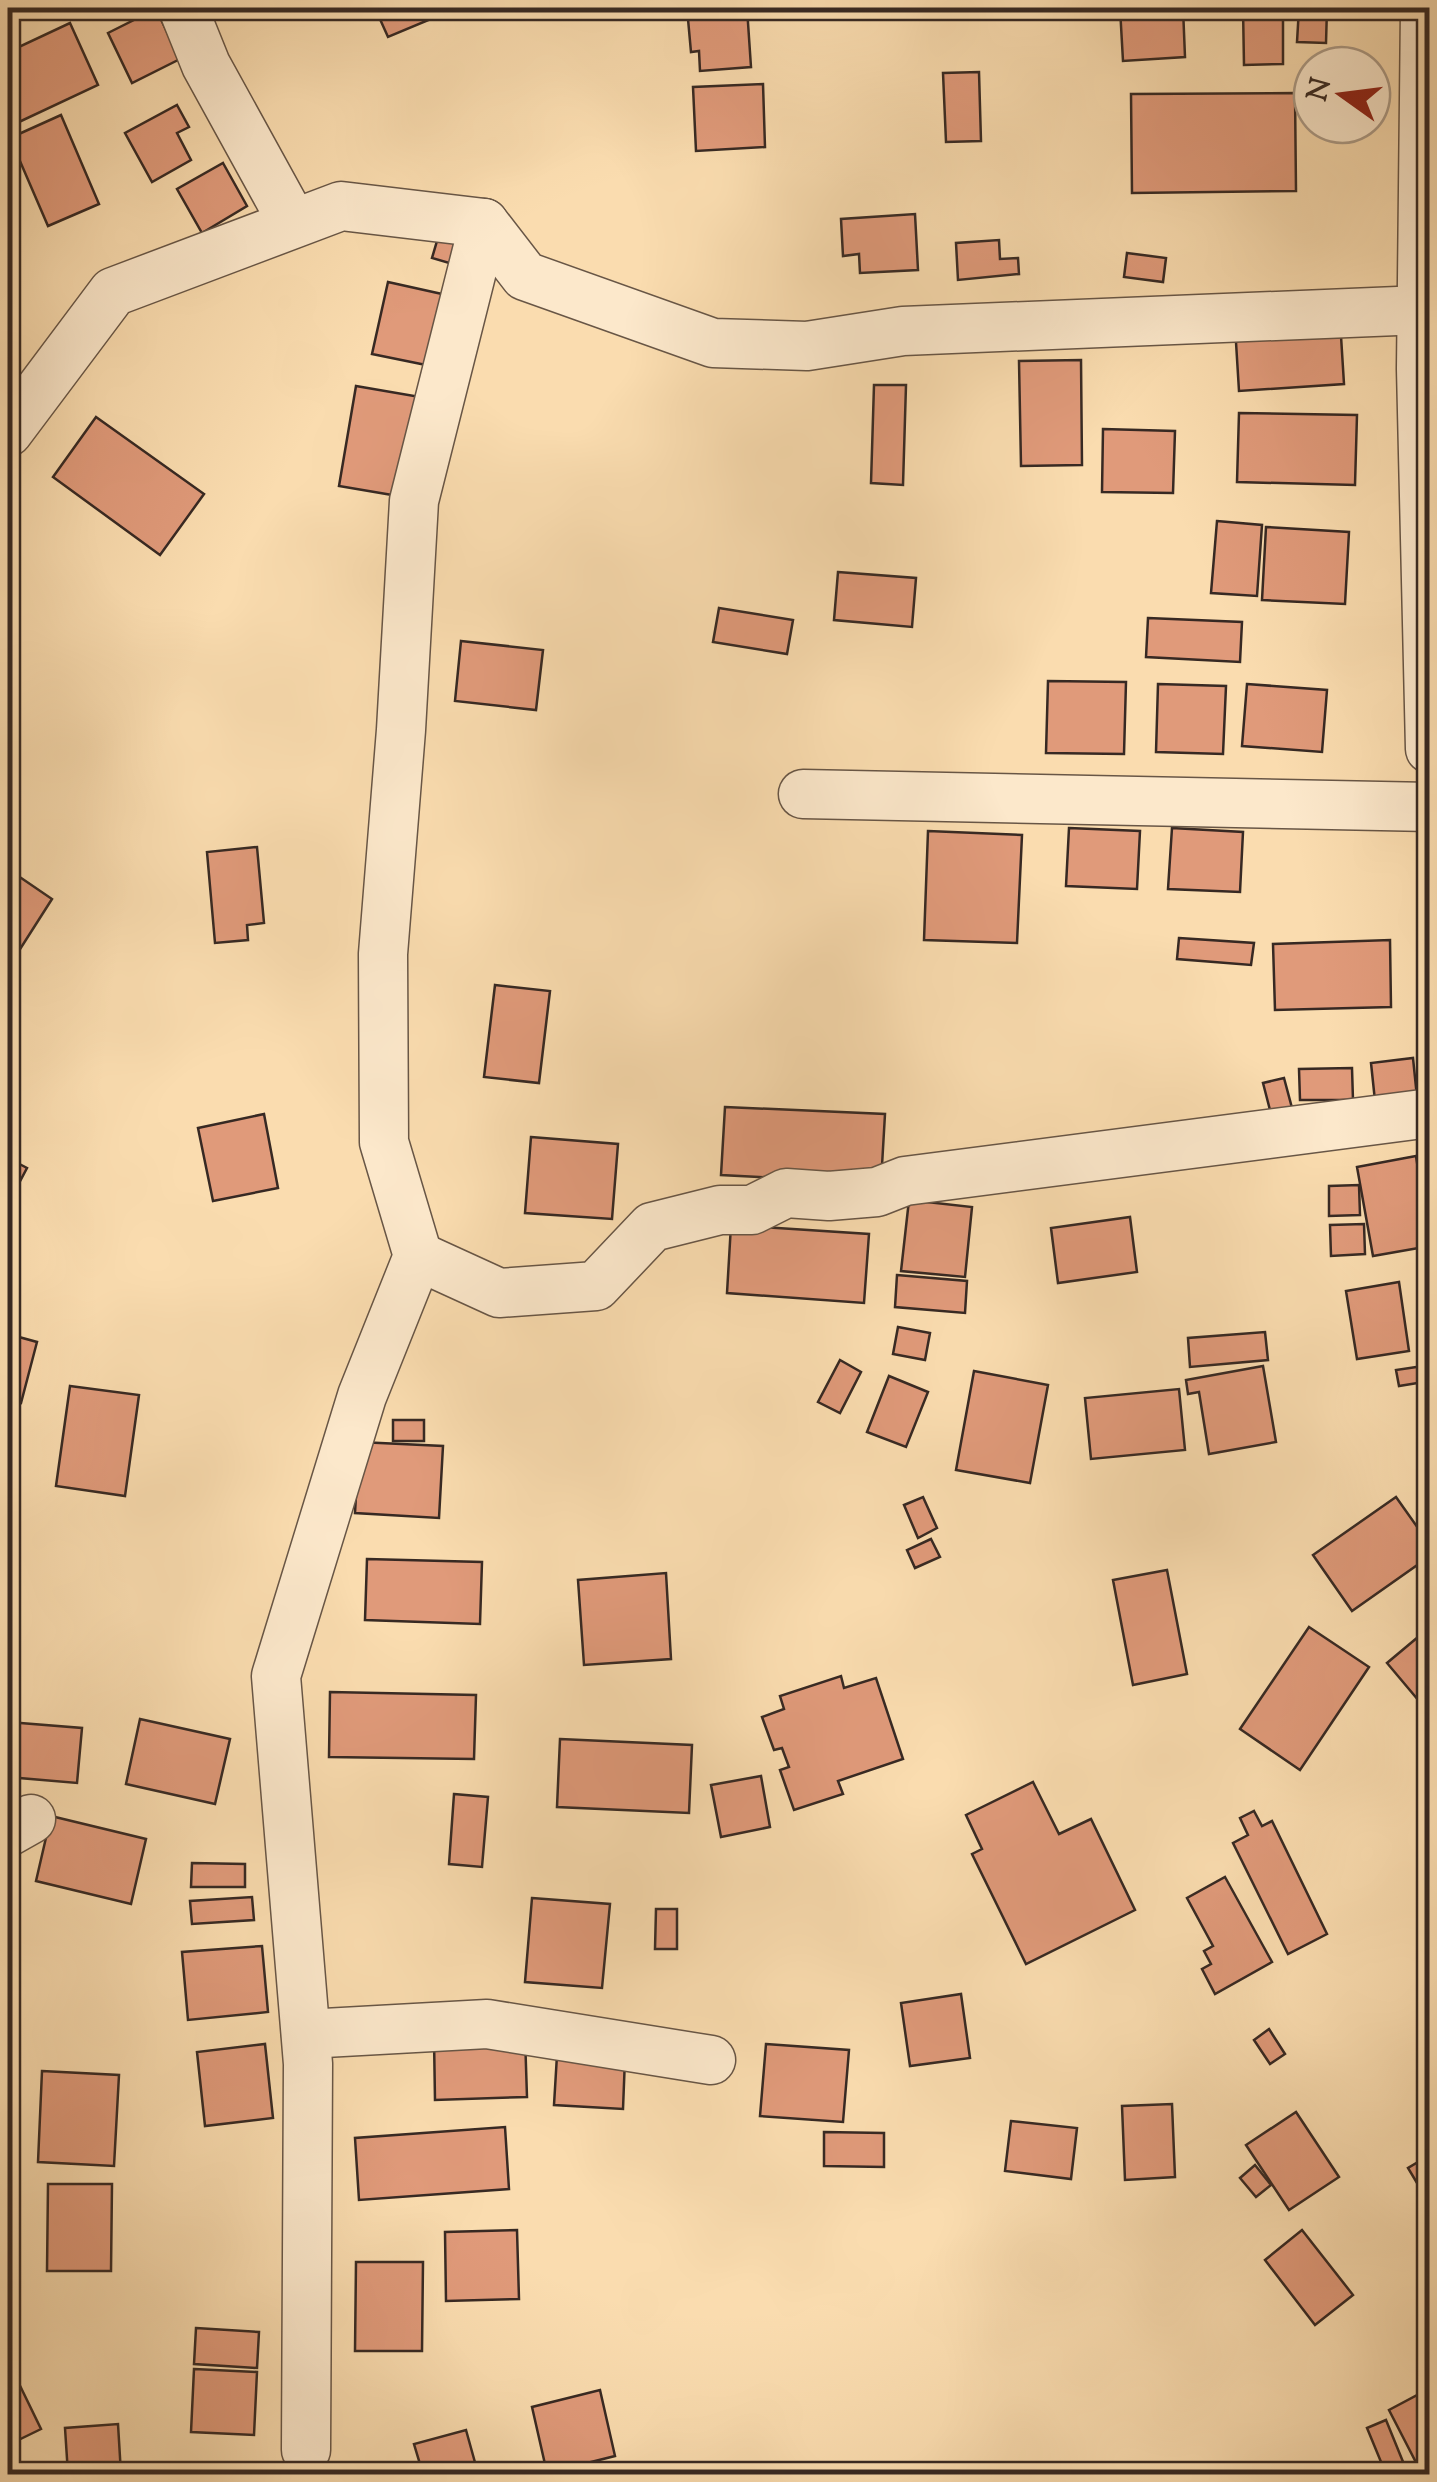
<svg xmlns="http://www.w3.org/2000/svg" width="1437" height="2482" viewBox="0 0 1437 2482" font-family="'Sorts Mill Goudy',serif">
<rect width="100%" height="100%" fill="#fadcaf"/>
<filter id="stains"><feTurbulence type="fractalNoise" baseFrequency=".002" numOctaves="4"/><feColorMatrix values="0 0 0 0 .2 0 0 0 0 .09 0 0 0 0 .02 0 0 0 .5 -.17"/></filter>
<radialGradient id="worn" r=".72"><stop offset=".6" stop-color="#630" stop-opacity="0"/><stop offset="1" stop-color="#630" stop-opacity=".3"/></radialGradient>
<!-- building -->
<g fill="#e09a7a" stroke="#372923" stroke-width="2.5">
<path d="M375 8H449L450 11 388 37Z"/>
<path d="M687 8H747L751 67 700 71 699 51 691 52Z"/>
<path d="M1120 8H1183L1185 57 1123 61Z"/>
<path d="M1243 8H1283V64L1244 65Z"/>
<path d="M1299 8H1327L1326 43 1297 42Z"/>
<path d="M156 9 180 59 132 83 108 33Z"/>
<path d="M70 23 98 85 19 122 8 97V52Z"/>
<path d="M979 72 981 141 946 142 943 73Z"/>
<path d="M763 84 765 147 696 151 693 87Z"/>
<path d="M1295 93 1296 191 1132 193 1131 94Z"/>
<path d="M177 105 189 127 177 133 191 160 152 182 125 133Z"/>
<path d="M61 115 99 204 48 226 10 138Z"/>
<path d="M223 163 247 206 202 233 177 189Z"/>
<path d="M915 214 918 270 860 273 859 254 843 256 841 219Z"/>
<path d="M442 224 467 231 456 265 432 258Z"/>
<path d="M999 240 1000 259 1018 258 1019 274 958 280 956 243Z"/>
<path d="M1127 253 1166 258 1163 282 1124 277Z"/>
<path d="M388 282 442 294 426 365 372 354Z"/>
<path d="M1340 320 1344 384 1239 391 1235 326Z"/>
<path d="M1081 360 1082 465 1021 466 1019 361Z"/>
<path d="M874 385H906L903 485 871 483Z"/>
<path d="M356 386 420 397 404 497 339 486Z"/>
<path d="M1239 413 1357 415 1355 485 1237 482Z"/>
<path d="M96 417 204 494 160 555 53 477Z"/>
<path d="M1103 429 1175 431 1173 493 1102 492Z"/>
<path d="M1217 521 1262 525 1257 596 1211 593Z"/>
<path d="M1266 527 1349 532 1345 604 1262 600Z"/>
<path d="M838 572 916 578 912 627 834 620Z"/>
<path d="M719 608 793 620 787 654 713 642Z"/>
<path d="M1148 618 1242 622 1240 662 1146 657Z"/>
<path d="M461 641 543 650 536 710 455 701Z"/>
<path d="M1048 681 1126 682 1124 754 1046 753Z"/>
<path d="M1158 684 1226 686 1223 754 1156 752Z"/>
<path d="M1247 684 1327 690 1322 752 1242 746Z"/>
<path d="M1069 828 1140 831 1137 889 1066 886Z"/>
<path d="M1172 828 1243 832 1240 892 1168 889Z"/>
<path d="M928 831 1022 835 1017 943 924 940Z"/>
<path d="M257 847 264 923 247 925 248 940 215 943 207 852Z"/>
<path d="M8 869 52 899 8 968Z"/>
<path d="M1179 938 1254 943 1251 965 1177 959Z"/>
<path d="M1390 940 1391 1007 1275 1010 1273 944Z"/>
<path d="M495 985 550 991 539 1083 484 1077Z"/>
<path d="M1413 1058 1417 1097 1375 1101 1371 1063Z"/>
<path d="M1352 1068 1353 1100H1300L1299 1069Z"/>
<path d="M1284 1078 1292 1108 1271 1114 1263 1083Z"/>
<path d="M725 1107 885 1114 881 1183 721 1175Z"/>
<path d="M264 1114 278 1188 213 1201 198 1128Z"/>
<path d="M531 1137 618 1144 612 1219 525 1213Z"/>
<path d="M1416 1156 1430 1246 1373 1256 1357 1167Z"/>
<path d="M8 1158 27 1168 8 1204Z"/>
<path d="M1359 1185 1360 1215 1329 1216V1186Z"/>
<path d="M909 1200 972 1207 965 1277 901 1271Z"/>
<path d="M1130 1217 1137 1272 1058 1283 1051 1228Z"/>
<path d="M1364 1224 1365 1254 1331 1256 1330 1225Z"/>
<path d="M731 1225 869 1234 864 1303 727 1293Z"/>
<path d="M897 1275 967 1281 965 1313 895 1307Z"/>
<path d="M1399 1282 1409 1351 1357 1359 1346 1291Z"/>
<path d="M898 1327 930 1333 925 1360 893 1354Z"/>
<path d="M1265 1332 1268 1360 1190 1367 1188 1338Z"/>
<path d="M8 1334 37 1342 21 1403 8 1400Z"/>
<path d="M840 1360 861 1372 840 1413 818 1402Z"/>
<path d="M1430 1365V1381L1399 1386 1396 1370Z"/>
<path d="M1263 1366 1276 1442 1209 1454 1199 1392 1188 1394 1186 1380Z"/>
<path d="M974 1371 1048 1385 1030 1483 956 1470Z"/>
<path d="M889 1376 928 1392 906 1447 867 1432Z"/>
<path d="M70 1386 139 1395 125 1496 56 1486Z"/>
<path d="M1179 1389 1185 1450 1091 1459 1085 1398Z"/>
<rect x="393" y="1420" width="31" height="21"/>
<path d="M359 1442 443 1446 439 1518 355 1513Z"/>
<path d="M923 1497 937 1528 918 1538 904 1505Z"/>
<path d="M1396 1497 1430 1545V1556L1352 1611 1313 1555Z"/>
<path d="M931 1539 940 1557 915 1568 907 1550Z"/>
<path d="M367 1559 482 1562 480 1624 365 1620Z"/>
<path d="M1167 1570 1187 1674 1133 1685 1113 1580Z"/>
<path d="M666 1573 671 1659 584 1665 578 1580Z"/>
<path d="M1309 1627 1369 1667 1300 1770 1240 1729Z"/>
<path d="M1430 1627V1714L1387 1663Z"/>
<path d="M841 1676 844 1688 876 1678 903 1759 838 1781 843 1794 794 1810 780 1770 789 1767 782 1748 774 1750 762 1717 784 1709 780 1696Z"/>
<path d="M330 1692 476 1695 474 1759 329 1757Z"/>
<path d="M140 1719 230 1739 215 1804 126 1784Z"/>
<path d="M8 1722 82 1728 77 1783 8 1777Z"/>
<path d="M560 1739 692 1745 689 1813 557 1807Z"/>
<path d="M761 1776 770 1827 721 1837 711 1785Z"/>
<path d="M1033 1782 1059 1834 1091 1819 1135 1910 1026 1964 972 1854 982 1849 966 1815Z"/>
<path d="M454 1794 488 1797 482 1867 449 1864Z"/>
<path d="M1254 1811 1262 1826 1272 1821 1327 1934 1288 1954 1233 1843 1248 1835 1240 1818Z"/>
<path d="M51 1816 146 1839 131 1904 36 1881Z"/>
<path d="M192 1863 245 1864V1887H191Z"/>
<path d="M1225 1877 1272 1962 1215 1994 1202 1969 1211 1964 1204 1951 1213 1946 1187 1898Z"/>
<path d="M252 1897 254 1920 192 1924 190 1901Z"/>
<path d="M532 1898 610 1904 602 1988 525 1982Z"/>
<path d="M656 1909H677V1949H655Z"/>
<path d="M8 1920H13L12 1978H8Z"/>
<path d="M262 1946 268 2012 188 2020 182 1952Z"/>
<path d="M961 1994 970 2058 910 2066 901 2003Z"/>
<path d="M1269 2029 1285 2054 1270 2064 1254 2040Z"/>
<path d="M525 2036 527 2097 435 2100 434 2039Z"/>
<path d="M265 2044 273 2118 205 2126 197 2052Z"/>
<path d="M766 2044 849 2050 843 2122 760 2116Z"/>
<path d="M557 2055 625 2058 623 2109 554 2105Z"/>
<path d="M42 2071 119 2075 114 2166 38 2162Z"/>
<path d="M1172 2104 1175 2177 1125 2180 1122 2106Z"/>
<path d="M1296 2112 1339 2177 1289 2210 1246 2145Z"/>
<path d="M1011 2121 1077 2128 1071 2179 1005 2171Z"/>
<path d="M505 2127 509 2189 359 2200 355 2138Z"/>
<path d="M824 2132 884 2133V2167L824 2166Z"/>
<path d="M1430 2155V2189L1423 2193 1408 2168Z"/>
<path d="M1255 2165 1271 2185 1256 2197 1240 2178Z"/>
<path d="M48 2184H112L111 2271H47Z"/>
<path d="M517 2230 519 2299 446 2301 445 2232Z"/>
<path d="M1302 2230 1353 2295 1315 2325 1265 2260Z"/>
<path d="M356 2262H423L422 2351H355Z"/>
<path d="M196 2328 259 2332 257 2368 194 2364Z"/>
<path d="M8 2361 41 2429 8 2445Z"/>
<path d="M194 2369 257 2372 254 2435 191 2432Z"/>
<path d="M600 2390 615 2456 547 2473 532 2407Z"/>
<path d="M1423 2392 1430 2404V2474H1422L1389 2410Z"/>
<path d="M1386 2420 1408 2474H1386L1367 2428Z"/>
<path d="M118 2424 121 2474H68L65 2428Z"/>
<path d="M466 2430 476 2466 444 2474H423L414 2444Z"/>
</g>
<g fill="none" stroke-linecap="round" stroke-linejoin="round">
<defs>
<g id="minor">
<path d="M183 8 206 65 293 223"/>
<path d="M1425 8 1421 369 1430 749"/>
<path d="M8 432 113 292 341 206 484 223 525 276 713 343 807 346 903 331 1422 310"/>
<path d="M803 794 1430 807"/>
<path d="M418 1256 499 1293 596 1286 652 1227 720 1210H752L786 1193 829 1196 877 1192 905 1181 1430 1113"/>
<path d="M8 1832 31 1819"/>
<path d="M306 2034 487 2024 711 2060"/>
<path d="M306 2450 308 2064 276 1676 362 1396 418 1256 384 1142 383 954 401 730 414 501 484 223"/>
</g>
</defs>
<!-- minor casing -->
<use href="#minor" stroke="#685646" stroke-width="51"/>
<!-- minor -->
<use href="#minor" stroke="#fce8cb" stroke-width="48"/>
</g>
<!-- margin -->
<rect width="1437" height="2482" fill="none" stroke="#fadcaf" stroke-width="40"/>
<rect x="10" y="10" width="1417" height="2462" fill="none" stroke="#372923" stroke-width="5"/>
<rect x="20" y="20" width="1397" height="2442" fill="none" stroke="#372923" stroke-width="2.5"/>
<!-- north arrow -->
<g transform="translate(1342 95) rotate(284)"><circle r="48" fill="#fce8cb" stroke="#ad9c88" stroke-width="2.5"/>
<path d="M0-8L18 38L0 25L-18 38Z" fill="#8f2418"/>
<text y="-15" font-size="28" font-weight="bold" text-anchor="middle" fill="#372923">N</text>
</g>
<rect width="100%" height="100%" filter="url(#stains)"/>
<rect width="100%" height="100%" fill="url(#worn)"/>
</svg>
